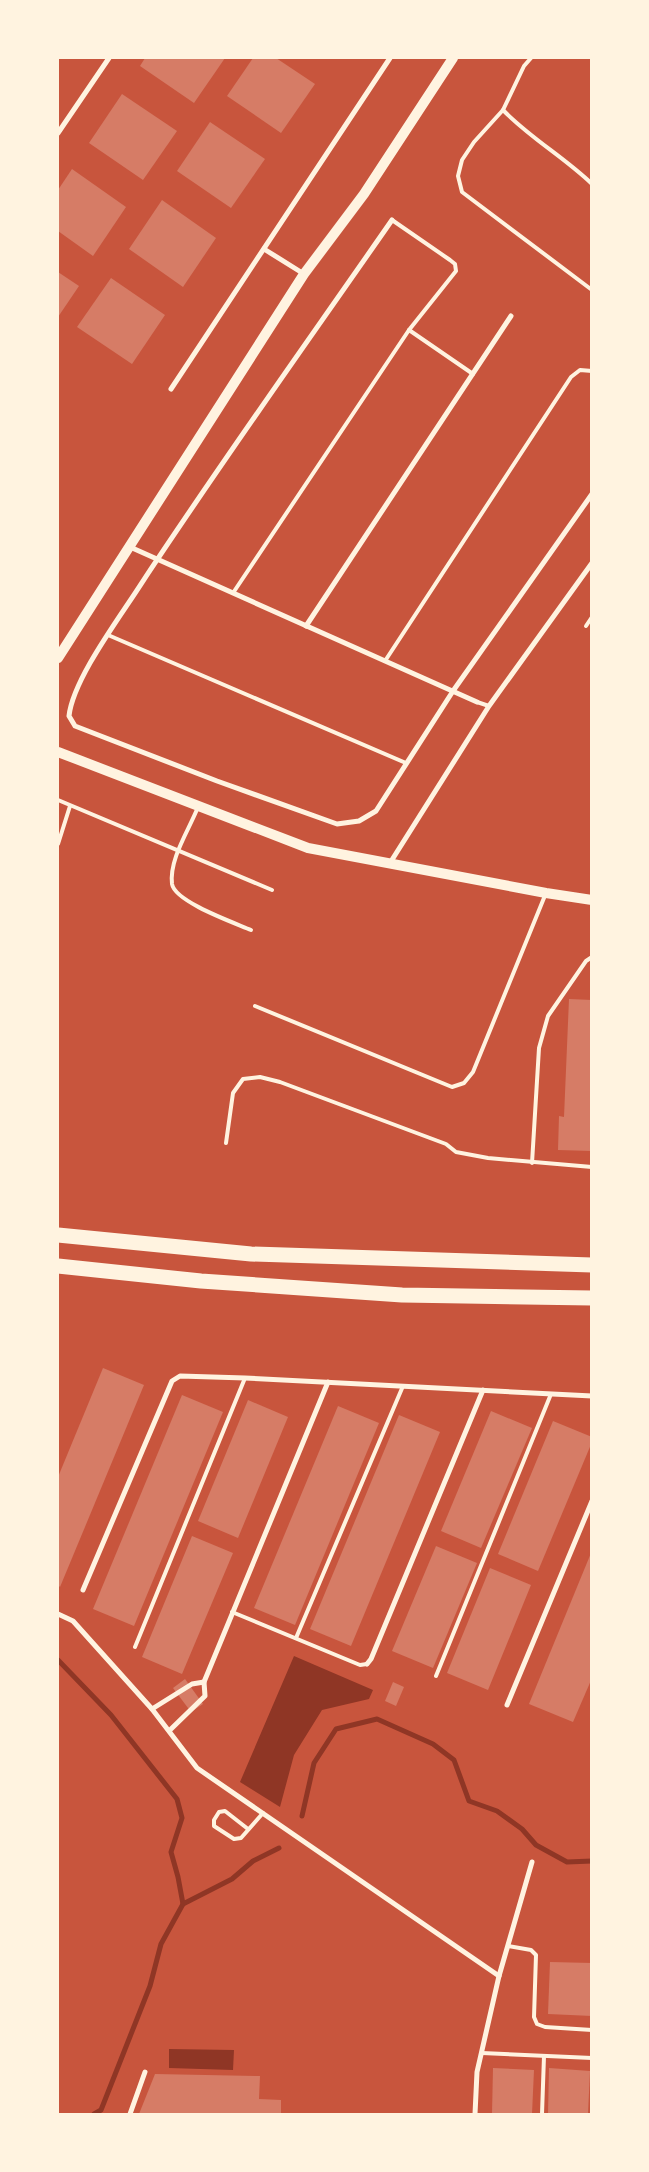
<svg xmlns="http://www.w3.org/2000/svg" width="649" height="2172" viewBox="0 0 649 2172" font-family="'DejaVu Sans',sans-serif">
<rect width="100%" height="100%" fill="#c8553d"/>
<!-- water -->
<g fill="#8f3625">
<path d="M294 1656 373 1690 369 1699 322 1710 294 1755 280 1807 240 1782Z"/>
<path d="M169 2049 234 2050 233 2070 169 2068Z"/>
</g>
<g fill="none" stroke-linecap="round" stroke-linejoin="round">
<!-- stream -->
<g stroke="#8f3625" stroke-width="5">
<path d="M58 1660 111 1715 177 1799 182 1818 171 1852 178 1877 183 1904 161 1944 150 1986 101 2110 94 2114"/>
<path d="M302 1816 314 1763 336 1729 377 1719 433 1744 454 1760 469 1801 497 1811 522 1829 536 1845 567 1862 592 1861"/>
<path d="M183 1904 232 1879 253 1861 279 1848"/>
</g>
</g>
<!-- building -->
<g fill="#d67c66">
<path d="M145 58H225L194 103 140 66Z"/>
<path d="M253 58H276L315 84 281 133 227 96Z"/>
<path d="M122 94 177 131 143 180 89 143Z"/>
<path d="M210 122 265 159 231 208 177 171Z"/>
<path d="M72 169 126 207 93 256 58 231V190Z"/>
<path d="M162 200 216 238 183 287 129 249Z"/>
<path d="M58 272 79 286 58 317Z"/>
<path d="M111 278 165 315 132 364 77 327Z"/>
<path d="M569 999 592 1000V1151L558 1150 559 1116 564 1117Z"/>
<path d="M103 1368 144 1385 60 1587 58 1585V1477Z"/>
<path d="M182 1395 223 1412 134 1626 93 1609Z"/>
<path d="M248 1400 288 1417 238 1538 198 1521Z"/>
<path d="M338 1406 379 1423 295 1625 254 1608Z"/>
<path d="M491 1411 532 1428 481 1548 441 1531Z"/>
<path d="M399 1415 440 1432 351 1646 310 1629Z"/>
<path d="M553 1421 592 1437V1442L538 1571 498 1554Z"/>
<path d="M192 1536 233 1553 182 1674 142 1657Z"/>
<path d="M436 1546 477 1563 433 1668 392 1651Z"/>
<path d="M591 1553 592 1678 573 1722 529 1704Z"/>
<path d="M490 1568 531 1585 488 1690 447 1673Z"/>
<path d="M185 1679 203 1704 191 1712 173 1688Z"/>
<path d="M393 1682 404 1687 396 1706 385 1701Z"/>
<path d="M550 1962 592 1963V2016L548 2014Z"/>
<path d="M493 2068 534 2070 532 2114H492Z"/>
<path d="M549 2068 590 2071 588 2114H548Z"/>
<path d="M155 2074 260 2076 259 2099 281 2100V2114H139Z"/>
</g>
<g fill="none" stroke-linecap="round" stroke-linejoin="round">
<!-- service -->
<g stroke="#fff3e0" stroke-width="4">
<path d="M531 58 524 66 503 110 474 142 462 160 458 176 462 192 592 290"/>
<path d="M503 110C530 138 564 157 592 184"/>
<path d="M409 330 473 374"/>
<path d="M233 593 409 330 456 271 455 264 450 260 392 220"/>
<path d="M586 626 592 617"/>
<path d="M108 635 406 763"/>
<path d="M385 661 571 377 580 370 592 371"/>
<path d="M477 702 489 706"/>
<path d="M58 800 272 890"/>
<path d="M198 807C189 830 169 859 172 884 175 902 235 923 251 930"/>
<path d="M58 844 70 806"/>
<path d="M255 1006 452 1087 464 1083 473 1072 546 893"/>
<path d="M226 1143 233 1093 243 1079 260 1077 280 1082 446 1144 456 1152 488 1158 592 1167"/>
<path d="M532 1163 539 1048 548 1016 586 961 592 957"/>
<path d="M232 1612 360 1665 367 1664"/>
<path d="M296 1638 403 1386"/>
<path d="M135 1647 245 1378"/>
<path d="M436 1676 551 1394"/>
<path d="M248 1829 225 1811 219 1812 214 1820V1826L234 1839 241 1838 263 1813"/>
<path d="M508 1946 531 1950 536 1955 534 2017 537 2024 545 2027 592 2030"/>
<path d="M482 2053 592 2058"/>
<path d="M542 2114 544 2056"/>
</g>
<!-- minor -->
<g stroke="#fff3e0" stroke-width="5">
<path d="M58 133 109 58"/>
<path d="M392 220C308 341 222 461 141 584 120 617 73 679 69 716L75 726 217 781 337 824 359 821 376 811 453 691 592 494"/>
<path d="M264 249 304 274"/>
<path d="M171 389 390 58"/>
<path d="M130 547 477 702"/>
<path d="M306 626 511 316"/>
<path d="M390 863 489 706 592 563"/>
<path d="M83 1590 172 1381 180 1376 245 1378 592 1396"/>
<path d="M58 1614 73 1621 152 1709 197 1768 499 1976"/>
<path d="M367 1664 371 1659 483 1390"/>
<path d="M507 1705 592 1501"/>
<path d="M152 1709 192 1684 204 1682"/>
<path d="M170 1730 205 1696 204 1682 328 1382"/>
<path d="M130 2114 145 2072"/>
<path d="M475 2114 477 2072 499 1976 532 1862"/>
</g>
<!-- secondary -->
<g stroke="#fff3e0" stroke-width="10">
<path d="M58 658 304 274 364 194 453 58"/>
<path d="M58 752 308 848 546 893 592 900"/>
</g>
<!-- motorway -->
<g stroke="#fff3e0" stroke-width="15">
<path d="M58 1235 251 1254 592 1265"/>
<path d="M58 1266 201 1281 402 1295 592 1298"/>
</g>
</g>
<!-- border -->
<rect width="649" height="2172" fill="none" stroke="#fff3e0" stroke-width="118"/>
</svg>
